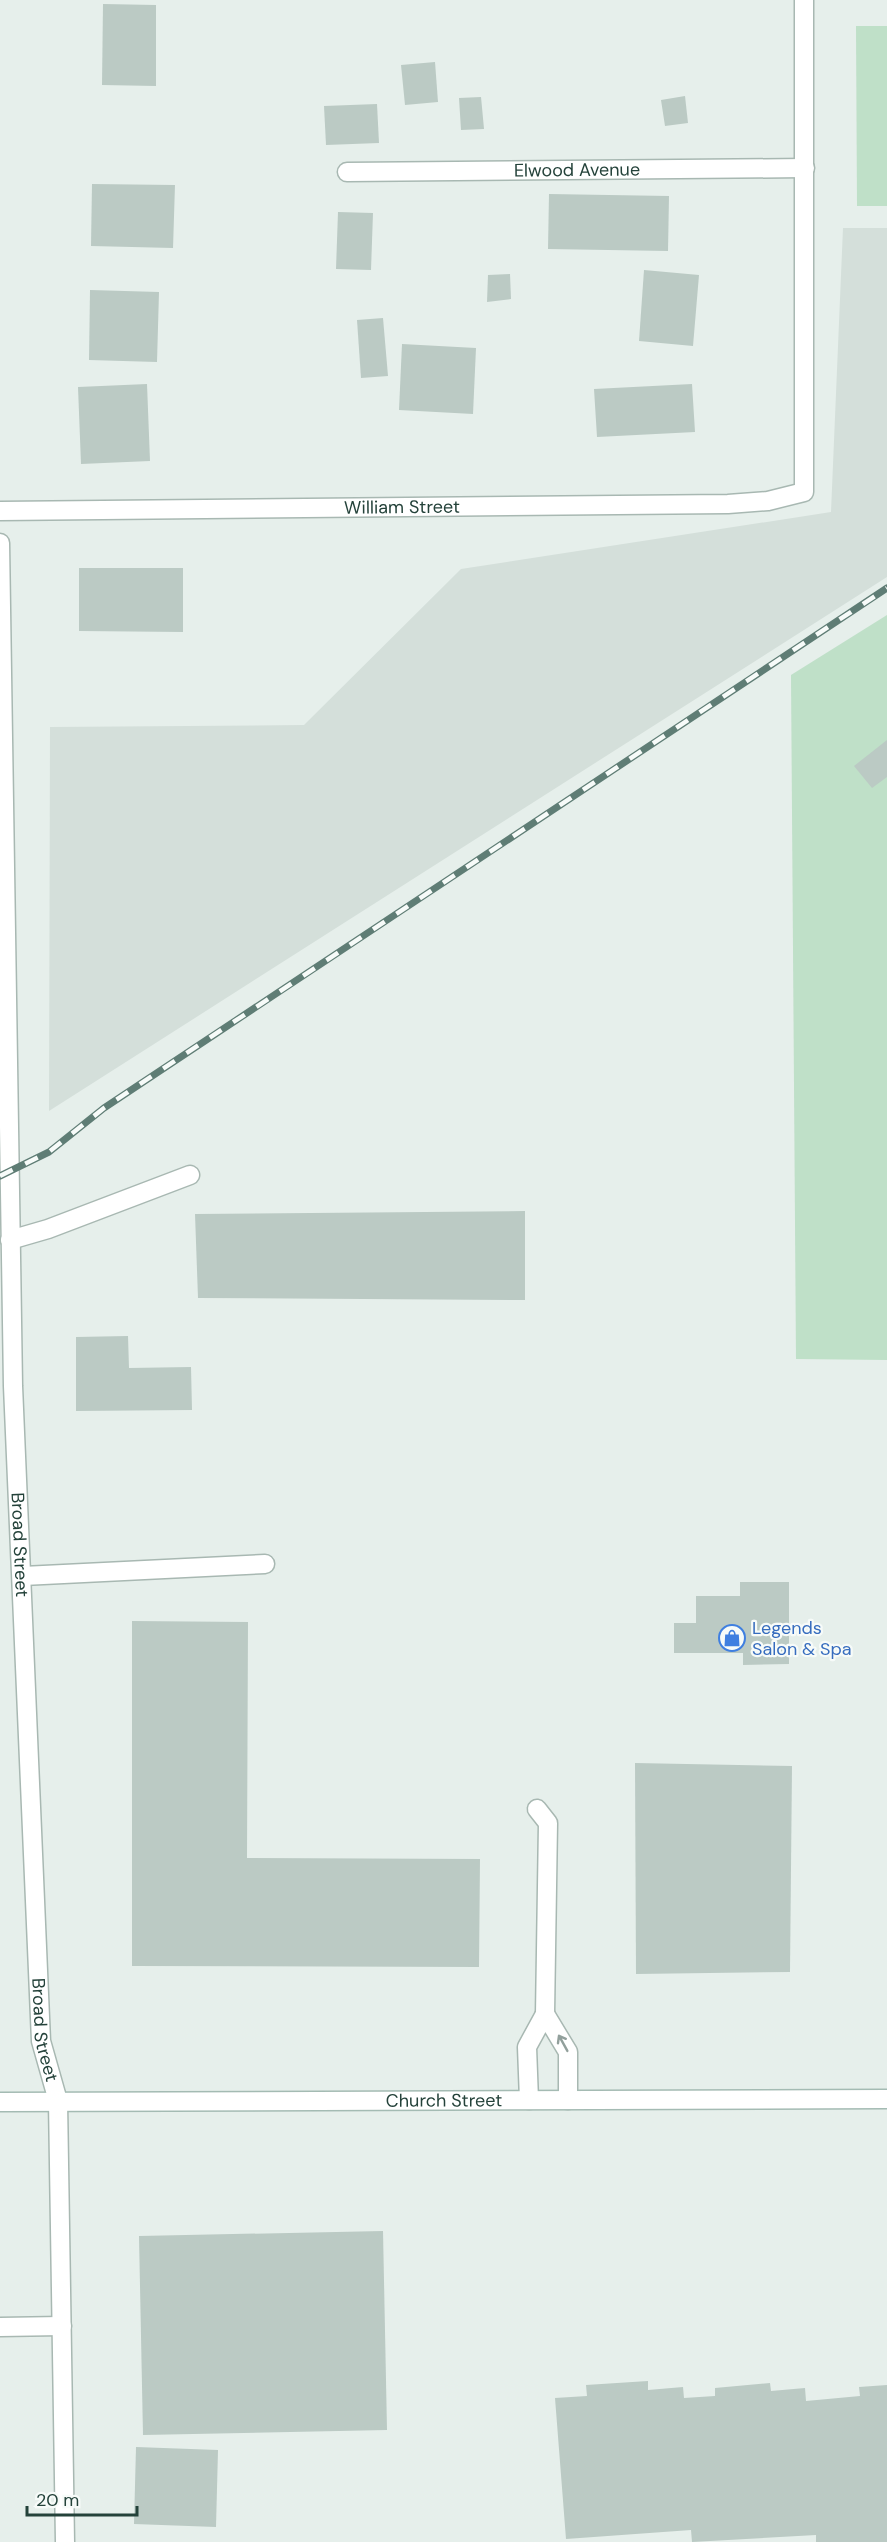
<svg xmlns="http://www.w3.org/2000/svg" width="887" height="2542" viewBox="0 0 887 2542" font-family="'DM Sans',sans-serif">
<rect width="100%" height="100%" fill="#e6efeb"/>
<!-- built -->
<path fill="#d4dfda" d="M843 228H887V577L49 1111 50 727 304 725 461 569 831 512Z"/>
<!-- green -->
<g fill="#bfe0c8">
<path d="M856 26H887V206H857Z"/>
<path d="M887 615V1360L796 1359 791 675Z"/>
</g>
<!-- building -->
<g fill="#bbcac4">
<path d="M103 4 156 5V86L102 85Z"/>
<path d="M435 62 438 102 405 105 401 65Z"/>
<path d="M685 96 688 123 665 126 661 100Z"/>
<path d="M481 97 484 129 461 130 459 98Z"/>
<path d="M377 104 379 143 326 145 324 106Z"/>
<path d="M92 184 175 185 173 248 91 246Z"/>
<path d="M549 194 669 196 668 251 548 249Z"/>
<path d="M338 212 373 213 371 270 336 269Z"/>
<path d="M644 270 699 275 693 346 639 341Z"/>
<path d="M510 274 511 299 487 302 488 275Z"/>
<path d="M90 290 159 292 157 362 89 360Z"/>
<path d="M383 318 388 376 361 378 357 320Z"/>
<path d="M402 344 476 348 473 414 399 410Z"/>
<path d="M147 384 150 461 81 464 78 387Z"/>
<path d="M692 384 695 432 597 437 594 389Z"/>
<path d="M79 568H183V632L79 631Z"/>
<path d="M887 740V777L872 788 854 766Z"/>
<path d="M525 1211V1300L198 1298 195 1214Z"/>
<path d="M128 1336 129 1368 191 1367 192 1410 76 1411V1337Z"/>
<path d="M740 1582H789V1664L743 1665V1653H674V1623H696V1596H740Z"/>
<path d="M132 1621 248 1622 247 1858 480 1859 479 1967 132 1966Z"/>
<path d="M635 1763 792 1766 790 1972 636 1974Z"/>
<path d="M383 2231 387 2430 143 2435 139 2236Z"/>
<path d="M648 2381V2390L683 2387 684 2398 715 2396V2388L770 2383 771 2391 805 2388 806 2401 860 2396 859 2387 887 2385V2542H816V2535L692 2542 691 2530 566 2539 555 2398 587 2396 586 2385Z"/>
<path d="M136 2447 218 2450 216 2527 134 2524Z"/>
</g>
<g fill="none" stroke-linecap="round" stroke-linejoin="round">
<defs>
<g id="lane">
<path d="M10 1240 48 1229 190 1175"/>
<path d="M23 1576 265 1564"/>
<path d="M537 1809 548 1823 545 2014"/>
<path d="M529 2100 527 2047 545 2014 568 2052V2100"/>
<path d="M0 2327 62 2326"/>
</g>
<g id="street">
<path id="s1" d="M347 172 805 168"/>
<path id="s2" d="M0 511 728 504 768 501 804 492V0"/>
<path id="s3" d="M0 543 13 1386 41 2041 58 2101 65 2542"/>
</g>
<g id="secondary">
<path id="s4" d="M0 2102 887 2099"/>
</g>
</defs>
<!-- lane casing -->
<use href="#lane" stroke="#a8b8b2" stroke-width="21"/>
<!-- street casing -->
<use href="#street" stroke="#a8b8b2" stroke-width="21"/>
<!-- secondary casing -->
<use href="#secondary" stroke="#a4bbb3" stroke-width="21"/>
<!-- lane -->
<use href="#lane" stroke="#fff" stroke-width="18"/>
<!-- street -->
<use href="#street" stroke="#fff" stroke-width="18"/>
<!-- secondary -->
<use href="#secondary" stroke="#fff" stroke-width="18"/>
<defs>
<path id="rail" d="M0 1176 49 1152 104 1108 887 588"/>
</defs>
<!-- rail casing -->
<use href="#rail" stroke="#5f7d75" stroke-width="7"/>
<!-- rail -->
<use href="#rail" stroke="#f7fbf9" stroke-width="4.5" stroke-dasharray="14" stroke-linecap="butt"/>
</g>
<!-- one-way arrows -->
<defs><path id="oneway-shaft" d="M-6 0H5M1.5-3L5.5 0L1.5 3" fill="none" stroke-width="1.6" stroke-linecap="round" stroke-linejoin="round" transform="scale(1.5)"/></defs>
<use stroke="#92a09c" href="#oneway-shaft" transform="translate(563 2043) rotate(-119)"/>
<!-- icons -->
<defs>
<symbol id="shop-ring" viewBox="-11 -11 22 22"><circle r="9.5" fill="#f7fbf9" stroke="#3f7fe0" stroke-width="1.5"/><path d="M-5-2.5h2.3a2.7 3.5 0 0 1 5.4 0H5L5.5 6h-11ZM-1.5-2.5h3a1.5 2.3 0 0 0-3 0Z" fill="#3f7fe0"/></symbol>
</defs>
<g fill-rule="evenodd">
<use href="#shop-ring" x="717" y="1623" width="30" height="30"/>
</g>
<g text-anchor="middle" stroke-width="4.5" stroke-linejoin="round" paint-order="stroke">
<!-- street labels -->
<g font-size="18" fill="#24423a" stroke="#f7fbf9">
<text dy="6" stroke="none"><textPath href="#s1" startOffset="230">Elwood Avenue</textPath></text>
<text dy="6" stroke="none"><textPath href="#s2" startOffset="402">William Street</textPath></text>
<text dy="6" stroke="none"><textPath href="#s3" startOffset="1002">Broad Street</textPath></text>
<text dy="6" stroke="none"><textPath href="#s3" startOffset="1488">Broad Street</textPath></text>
<text dy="6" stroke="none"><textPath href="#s4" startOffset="444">Church Street</textPath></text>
</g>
<!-- shop labels -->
<g font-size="18" fill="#366cbe" stroke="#f7fbf9" text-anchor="start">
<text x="752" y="1634">Legends<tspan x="752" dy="21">Salon &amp; Spa</tspan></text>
</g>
</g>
<!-- scale -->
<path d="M27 2506v9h110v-9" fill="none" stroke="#24423a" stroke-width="3"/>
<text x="36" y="2506" font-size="18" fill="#24423a" stroke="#f7fbf9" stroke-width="4.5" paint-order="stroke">20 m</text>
</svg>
